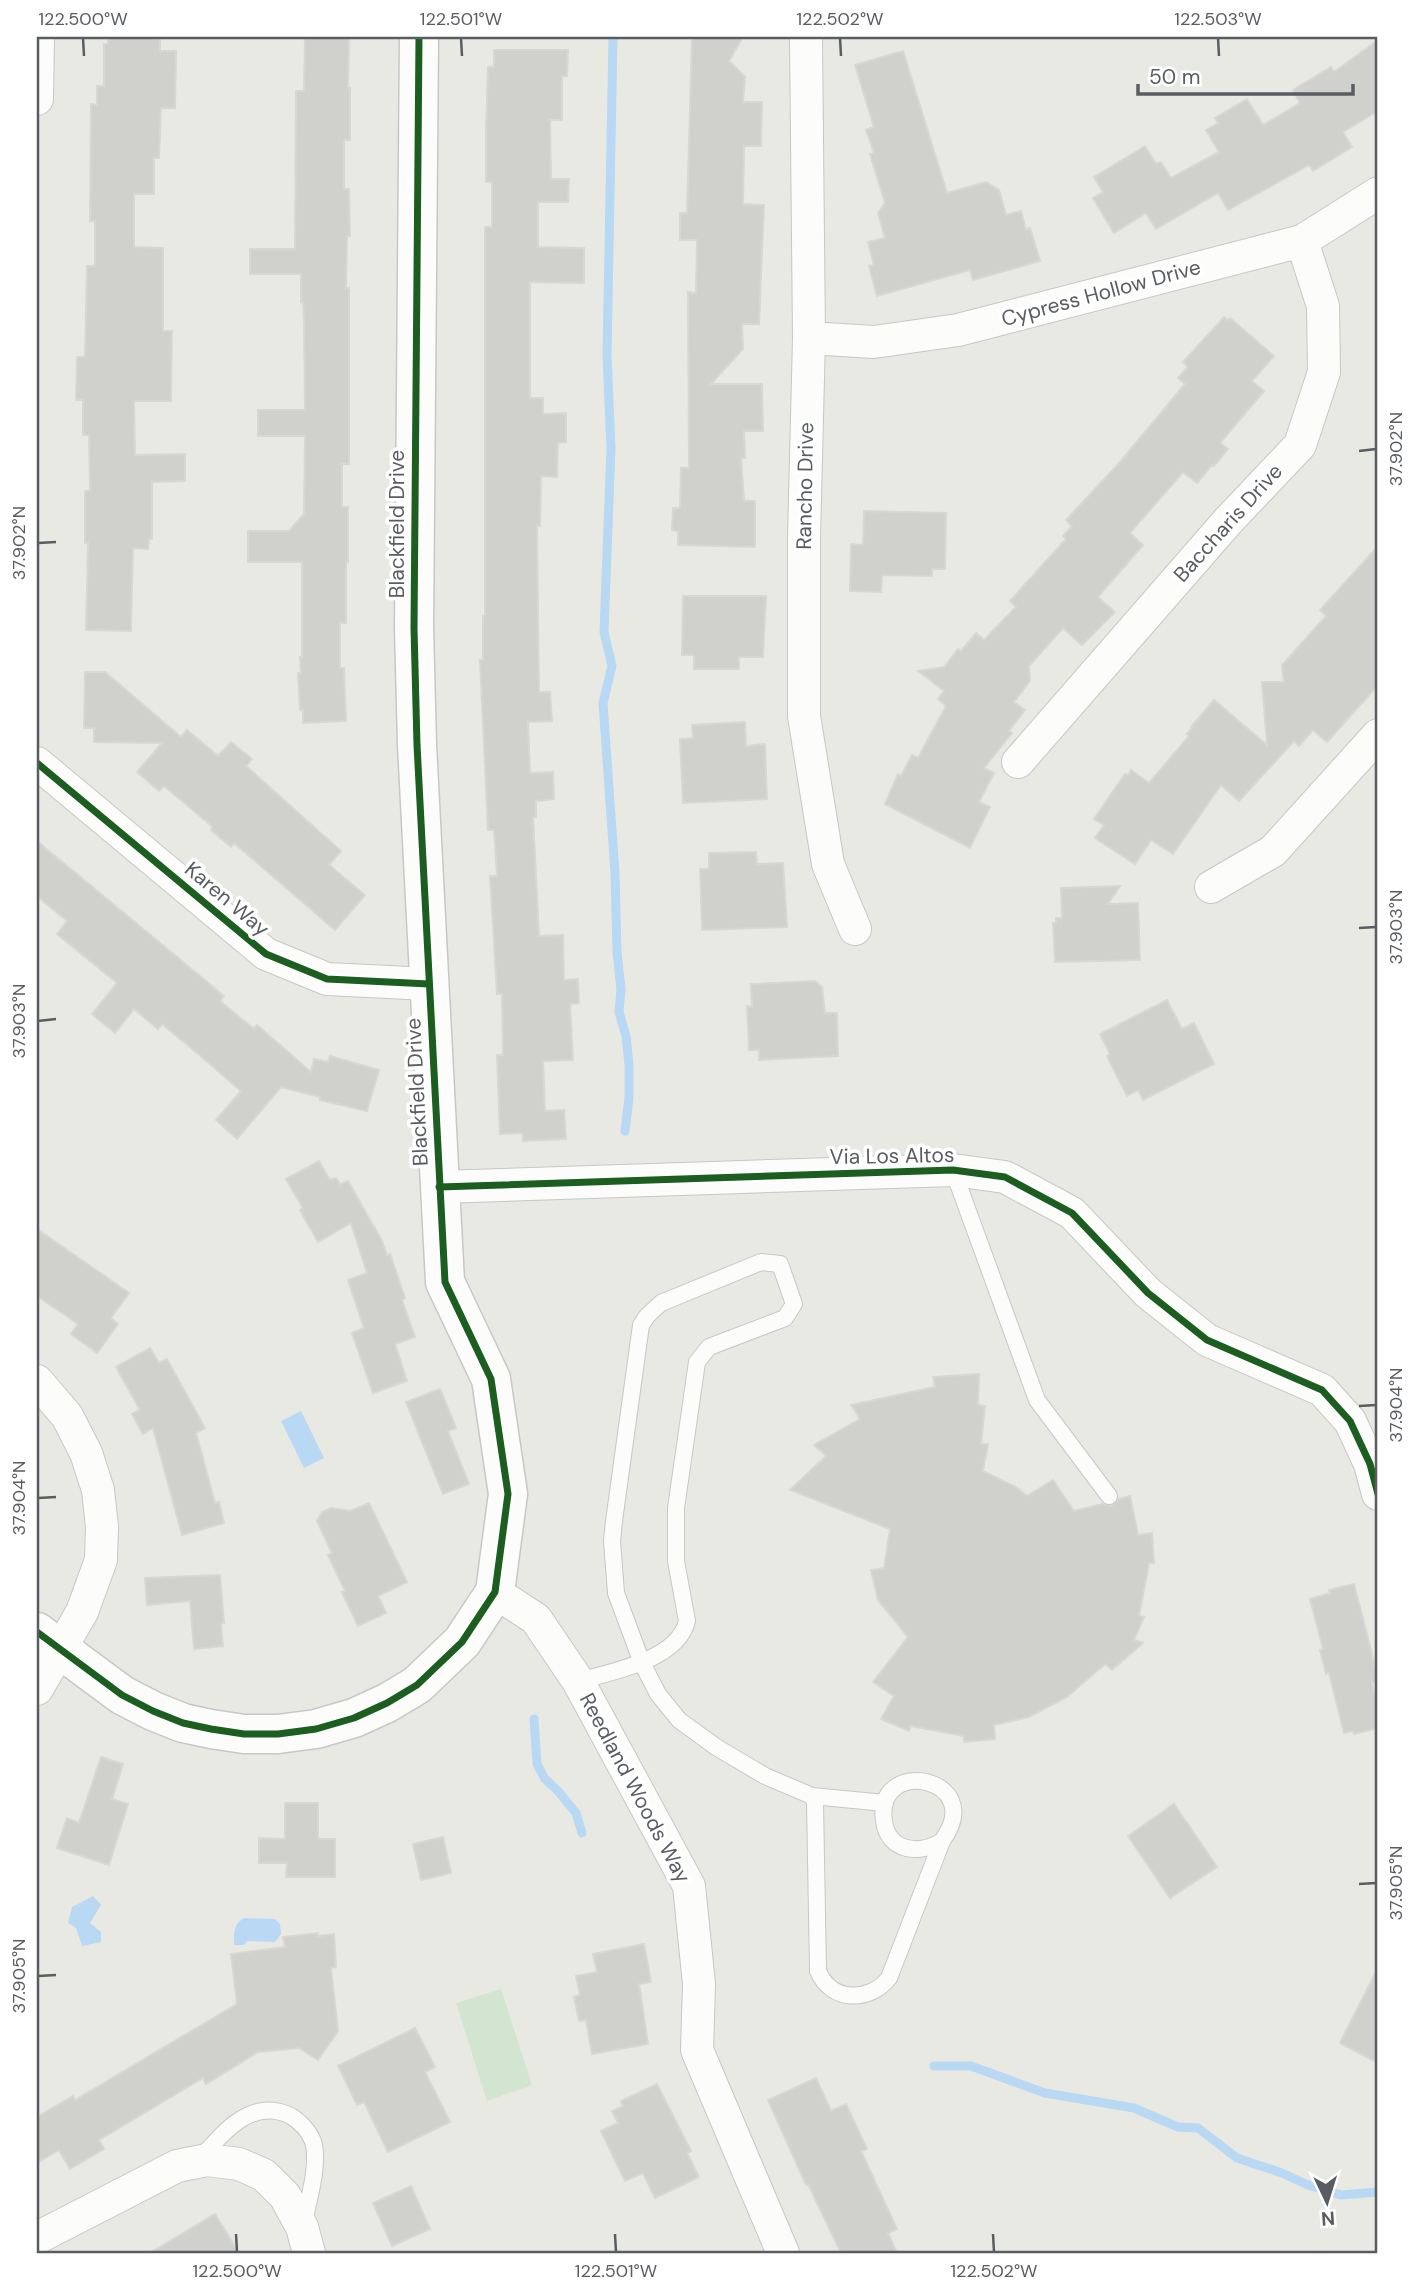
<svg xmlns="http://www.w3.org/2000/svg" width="1415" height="2290" viewBox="0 0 1415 2290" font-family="'DM Sans',sans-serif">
<rect width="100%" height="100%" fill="#e9e9e4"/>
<!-- green -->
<path fill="#d1e5d0" d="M501 1989 532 2085 487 2101 456 2003Z"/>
<!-- water -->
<g fill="#b8d8f3">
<path d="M301 1411 324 1458 304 1468 281 1421Z"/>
<path d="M93 1896 101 1905 90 1923 101 1932V1942L82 1946 76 1928 68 1923 72 1907Z"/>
<path d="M244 1918 275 1919 280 1924 281 1934 275 1942 247 1941 244 1945H234C234 1933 233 1925 244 1918Z"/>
</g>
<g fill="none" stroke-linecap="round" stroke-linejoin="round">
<!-- stream -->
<g stroke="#b8d8f3" stroke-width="9">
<path d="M613 37 607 355 611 448 604 632 612 666 603 703 615 873 617 952 621 989 619 1012 626 1036 629 1065V1097L625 1131"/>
<path d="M534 1719 537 1764 545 1779 558 1791 576 1813 582 1833"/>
<path d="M934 2066H971L1045 2093 1134 2108 1178 2127 1198 2128 1237 2158 1282 2173 1308 2185 1341 2195 1378 2192"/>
</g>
</g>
<!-- building -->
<g fill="#d0d0cd" stroke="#d8d7d3" stroke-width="2">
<path d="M108 37H160V51H176L175 108H161L159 158H154V194H134V247L163 248V331H172L171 401H134L135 455 185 454V481L152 482V539H149L148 549 133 548 131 631 86 630 88 543H85V491H90L89 435H83V400H76L77 357H85L87 266H95V221H90L91 104 97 105V86H104V44H108Z"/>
<path d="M305 37H349L348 88H350V140H344V189H349L350 236H347L346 288H349V464H342V507H348V562H346V623H340V668H344L346 721 303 723V710H300L298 673H301L300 657H302V562H248V531H289L304 514 305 436H258V410H305L304 320 303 302H301V274H250V249H295L296 91H304Z"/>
<path d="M692 37H743L729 61 745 77 743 102H762L761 146H744L743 204 764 205 759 324H742L743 349 711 384H762L763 431H744L745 458H741L744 501H755V547L678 545V531L672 530 673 508H680L681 468H689L688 292 696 293 697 240H680V213H687Z"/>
<path d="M1378 40V111L1343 132 1352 147 1313 171 1309 165 1228 210 1218 193 1156 229 1146 213 1114 233 1093 198 1103 192 1094 177 1145 146 1156 164 1161 162 1171 178 1219 152 1206 130 1218 123 1215 118 1247 99 1263 125 1300 103 1293 90 1331 67 1334 72Z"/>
<path d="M494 50H568L567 76H562V120H550L551 179H569L568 202H538V247L584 248V283L530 282V398H543V414L566 413V442L558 443 557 477 541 476 540 526 537 525 539 692H550L552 721 528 722 530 773 553 772 554 799 536 801V817H533L539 936 563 935 564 980 578 979 579 1003 570 1004 573 1060 543 1061 545 1111 564 1110 566 1139 523 1141V1133L500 1134 497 1055H503L502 994H497L490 876H497L494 830H488L480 660H483V616H485V227H492V182H486V129L488 67H494Z"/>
<path d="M903 51 947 193 986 182 999 190 1006 215 1021 211 1026 230 1030 228 1040 261 973 280 970 270 877 296 869 266 874 265 868 242 885 238 878 213 885 203 870 154 874 153 866 130 874 127 855 65Z"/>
<path d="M1224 317 1228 320 1230 318 1274 356 1252 381 1264 391 1220 443 1228 449 1214 466 1212 465 1197 483 1183 472 1130 533 1143 545 1098 597 1115 612 1082 645 1063 628 1029 666 1030 681 1014 702 1025 710 1009 731 1012 733 984 768 994 773 979 802 990 807 970 848 885 804 898 774 901 776 912 755 918 758 946 706 938 699 944 691 918 671 944 667 958 649 961 651 976 633 984 640 1016 607 1010 601 1066 539 1063 536 1072 526 1066 520 1120 462 1185 384 1178 378 1188 367 1183 362Z"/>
<path d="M864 511 946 513 945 569H932V576L882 575 881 592 850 591 851 544 863 545Z"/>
<path d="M1378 546V685L1327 742 1313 730 1299 746 1294 741 1239 801 1221 785 1173 854 1151 840 1135 864 1095 838 1104 825 1094 819 1125 774 1128 775 1131 770 1149 783 1189 736 1187 734 1192 728 1191 727 1214 700 1267 745 1262 682H1284L1282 665 1326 616 1320 610Z"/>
<path d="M683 596H766L763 657H739V669H694V655H682Z"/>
<path d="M85 672H105L181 737 187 730 218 756 231 742 252 759 246 766 341 851 329 865 365 895 335 930 234 843 231 847 211 830 213 827 164 786 159 791 137 772 162 743 94 742V728H84Z"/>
<path d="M745 722 746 746 765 744 767 799 683 803 680 739 693 738 692 725Z"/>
<path d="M37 841 224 996 220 1001 254 1029 257 1025 311 1072 314 1059 328 1062 330 1056 379 1070 367 1111 320 1100V1097L281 1087 237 1139 216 1120 241 1091 197 1053 162 1024 158 1029 134 1009 115 1033 92 1014 117 983 57 934 67 921 37 896Z"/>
<path d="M756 852 757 864 783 863 787 927 702 930 700 869H709V853Z"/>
<path d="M1120 886 1108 904 1138 903 1140 960 1055 962 1053 923H1056V918H1062L1061 888Z"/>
<path d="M815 981 822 987 825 1013H837L838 1056 759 1060V1050H749L747 1006 752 1007 751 984Z"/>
<path d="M1167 1000 1182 1029 1194 1023 1214 1064 1143 1100 1138 1090 1127 1096 1107 1056 1110 1054 1100 1034Z"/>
<path d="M319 1161 330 1180 336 1178 340 1184 348 1181 382 1241 387 1255 390 1254 405 1298 402 1300 415 1337 395 1344 407 1381 373 1393 352 1333 364 1328 348 1280 367 1273 351 1223 318 1242 300 1210 303 1208 286 1179Z"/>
<path d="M37 1229 129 1293 111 1318 118 1324 97 1353 71 1334 78 1324 37 1296Z"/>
<path d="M150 1348 159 1363 167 1359 205 1428 196 1433 215 1503 219 1502 224 1523 182 1535 153 1428 143 1434 132 1414 140 1410 116 1367Z"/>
<path d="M979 1374 978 1405 985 1406 981 1444H988L983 1471 1016 1487 1027 1496 1053 1480 1074 1511 1102 1504 1111 1506 1119 1499 1130 1496 1138 1535 1152 1533 1154 1563H1149L1139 1616 1144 1617 1134 1640 1143 1643 1112 1670 1105 1664 1067 1697 1029 1717 994 1725 995 1739 964 1742V1736L911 1726 909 1731 881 1719 894 1696 873 1682 908 1637 878 1600 871 1570 884 1568 890 1529 790 1490 826 1456 814 1445 860 1419 851 1405 935 1387 933 1377Z"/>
<path d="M440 1389 456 1428 448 1431 469 1484 443 1494 406 1402Z"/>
<path d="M369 1503 407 1582 378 1596 386 1613 358 1626 342 1592 345 1591 328 1555 332 1553 317 1521 322 1512 331 1508 350 1511Z"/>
<path d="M220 1575 224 1623 221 1624 223 1646 194 1649 190 1601 147 1605 145 1578Z"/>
<path d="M1354 1584 1378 1678V1681L1372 1683 1378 1708V1728L1354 1734 1353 1731 1344 1733 1329 1673 1326 1674 1320 1650 1323 1649 1310 1599 1330 1593 1329 1590Z"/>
<path d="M101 1757 123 1764 112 1799 128 1804 109 1865 57 1848 67 1818 79 1823Z"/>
<path d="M285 1803H318V1839H335V1877H286L287 1863H259V1838L285 1839Z"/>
<path d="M1174 1804 1217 1867 1170 1898 1128 1836Z"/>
<path d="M443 1837 451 1873 421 1880 413 1844Z"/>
<path d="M318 1933V1936L334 1934 336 1967 331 1968 338 2031 318 2060 299 2048 258 2052 206 2084 203 2078 99 2140 104 2149 70 2169 59 2150 37 2163V2117L73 2096 75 2100 237 2004 231 1954 285 1947 283 1937Z"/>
<path d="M644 1944 651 1982 639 1984 648 2044 592 2054 586 2020 579 2021 574 1997 580 1995 576 1976 597 1972 593 1954Z"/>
<path d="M1378 1968V2063L1340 2043Z"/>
<path d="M415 2028 435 2067 425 2072 450 2122 388 2152 364 2102 357 2105 338 2066Z"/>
<path d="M816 2078 831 2111 846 2104 867 2149 861 2151 897 2229 888 2233 897 2253H841L808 2184 806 2185 768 2100Z"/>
<path d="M657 2084 691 2151 687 2153 699 2177 655 2198 643 2173 625 2181 601 2131 618 2123 612 2111 623 2106 621 2101Z"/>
<path d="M411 2186 430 2229 392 2246 373 2203Z"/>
<path d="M215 2214 239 2253H150Z"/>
</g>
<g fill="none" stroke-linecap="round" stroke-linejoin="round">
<defs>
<g id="lane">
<path d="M953 1170 1037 1400 1109 1496"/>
<path d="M578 1681C611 1672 678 1660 687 1621L676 1561V1508L697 1362 709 1347 785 1318 794 1304 780 1264 761 1262 661 1303 647 1316 641 1325 614 1521 612 1541 616 1593 642 1663 658 1694 679 1720 716 1747 765 1776 812 1796 815 1802 818 1971C831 2002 869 2003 889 1978L942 1841C989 1777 874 1755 884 1821 888 1852 920 1855 942 1841"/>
<path d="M812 1796 885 1803"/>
<path d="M198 2161C222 2134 251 2096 291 2116 299 2121 308 2130 312 2139 321 2160 308 2203 303 2225"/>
</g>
<g id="street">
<path d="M806 37 809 338 804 538V716L828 864 855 929"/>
<path d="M37 99 38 37"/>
<path d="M809 338 874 342 958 330 1302 241 1378 193"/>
<path d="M1018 762 1228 521 1300 445 1324 372 1323 306 1302 241"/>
<path d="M37 763 266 954 327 979 429 984"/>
<path d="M1211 887 1273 851 1378 735"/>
<path d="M439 1187 953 1170 1005 1177 1072 1213 1148 1293 1207 1340 1322 1390 1350 1421 1370 1464 1378 1494"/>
<path d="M37 1381 67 1416 86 1453 98 1490 102 1527 101 1560 82 1612 37 1689"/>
<path d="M495 1592 536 1619 578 1681 689 1886 699 1984 697 2050 783 2253"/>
<path d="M37 2238 177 2166 207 2160 239 2164 264 2175 285 2196 302 2227 309 2253"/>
</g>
<path id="secondary" d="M37 1632 122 1695 153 1711 183 1723 211 1729 244 1734H278L316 1729 354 1718 387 1703 417 1685 462 1642 495 1592 508 1494 491 1379 445 1282 417 745 414 628 419 37"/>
</defs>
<!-- lane casing -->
<use href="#lane" stroke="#c6c7c6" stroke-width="18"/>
<!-- street casing -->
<use href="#street" stroke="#c6c7c6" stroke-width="34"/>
<!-- secondary casing -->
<use href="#secondary" stroke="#c7c7c7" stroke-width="41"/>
<!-- lane -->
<use href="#lane" stroke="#fcfcfb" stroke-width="16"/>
<!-- street -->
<use href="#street" stroke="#fcfcfb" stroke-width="32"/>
<!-- secondary -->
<use href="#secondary" stroke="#fcfcfb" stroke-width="38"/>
<defs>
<g id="cycleway">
<path d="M37 763 266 954 327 979 429 984"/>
<path d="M439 1187 953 1170 1005 1177 1072 1213 1148 1293 1207 1340 1322 1390 1350 1421 1370 1464 1378 1494"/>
<path d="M37 1632 122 1695 153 1711 183 1723 211 1729 244 1734H278L316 1729 354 1718 387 1703 417 1685 462 1642 495 1592 508 1494 491 1379 445 1282 417 745 414 628 419 37"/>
</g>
</defs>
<!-- cycleway casing -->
<use href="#cycleway" stroke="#fff" stroke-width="11"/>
<!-- cycleway -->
<use href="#cycleway" stroke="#1b5e20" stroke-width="7"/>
</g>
<!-- ticks -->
<path fill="none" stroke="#595d61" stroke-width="2.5" d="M83 38 84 56M461 38 462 56M840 38 841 56M1218 38 1219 56M1359 451 1376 449M38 543 56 542M1359 928 1376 927M38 1021 56 1019M1359 1406 1376 1405M38 1498 56 1497M1359 1884 1376 1883M38 1976 56 1975M236 2234 237 2252M615 2234 616 2252M993 2234 994 2252"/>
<g text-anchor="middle" stroke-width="7" stroke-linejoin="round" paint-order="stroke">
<!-- street labels -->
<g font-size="21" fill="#595d61" stroke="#fff">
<text transform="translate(1101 293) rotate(-15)" y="7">Cypress Hollow Drive</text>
<text transform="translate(805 486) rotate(-89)" y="7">Rancho Drive</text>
<text transform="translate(1228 523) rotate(-48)" y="7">Baccharis Drive</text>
<text transform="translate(397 524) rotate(-90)" y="7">Blackfield Drive</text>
<text transform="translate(227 899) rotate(40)" y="7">Karen Way</text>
<text transform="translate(417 1092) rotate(-93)" y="7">Blackfield Drive</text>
<text transform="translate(892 1156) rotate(-1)" y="7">Via Los Altos</text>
<text transform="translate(635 1788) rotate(62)" y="7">Reedland Woods Way</text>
</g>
</g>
<!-- border -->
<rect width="1415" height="2290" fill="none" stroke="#ffffff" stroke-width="77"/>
<!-- north arrow -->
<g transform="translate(1327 2202) rotate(176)" stroke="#ffffff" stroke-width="5" paint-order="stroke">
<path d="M0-5L12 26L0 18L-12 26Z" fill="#595d61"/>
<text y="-10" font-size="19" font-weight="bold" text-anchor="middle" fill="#595d61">N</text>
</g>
<!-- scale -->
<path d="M1138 84v10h215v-10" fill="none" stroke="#595d61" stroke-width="3.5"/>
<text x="1149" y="84" font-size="21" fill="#595d61" stroke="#ffffff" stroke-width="5" paint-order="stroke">50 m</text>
<rect x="38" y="38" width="1338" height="2214" fill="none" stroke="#595d61" stroke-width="2.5"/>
<g font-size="18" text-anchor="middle" fill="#595d61">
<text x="83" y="25">122.500°W</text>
<text x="461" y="25">122.501°W</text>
<text x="840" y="25">122.502°W</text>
<text x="1218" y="25">122.503°W</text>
<text transform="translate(1396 449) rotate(-90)" y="6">37.902°N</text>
<text transform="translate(19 543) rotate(-90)" y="6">37.902°N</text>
<text transform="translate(1396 927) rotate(-90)" y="6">37.903°N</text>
<text transform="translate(19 1021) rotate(-90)" y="6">37.903°N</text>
<text transform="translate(1396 1405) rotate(-90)" y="6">37.904°N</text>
<text transform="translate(19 1498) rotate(-90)" y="6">37.904°N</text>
<text transform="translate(1396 1883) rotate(-90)" y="6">37.905°N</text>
<text transform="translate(19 1976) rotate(-90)" y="6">37.905°N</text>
<text x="237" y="2277">122.500°W</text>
<text x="616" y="2277">122.501°W</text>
<text x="994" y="2277">122.502°W</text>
</g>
</svg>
